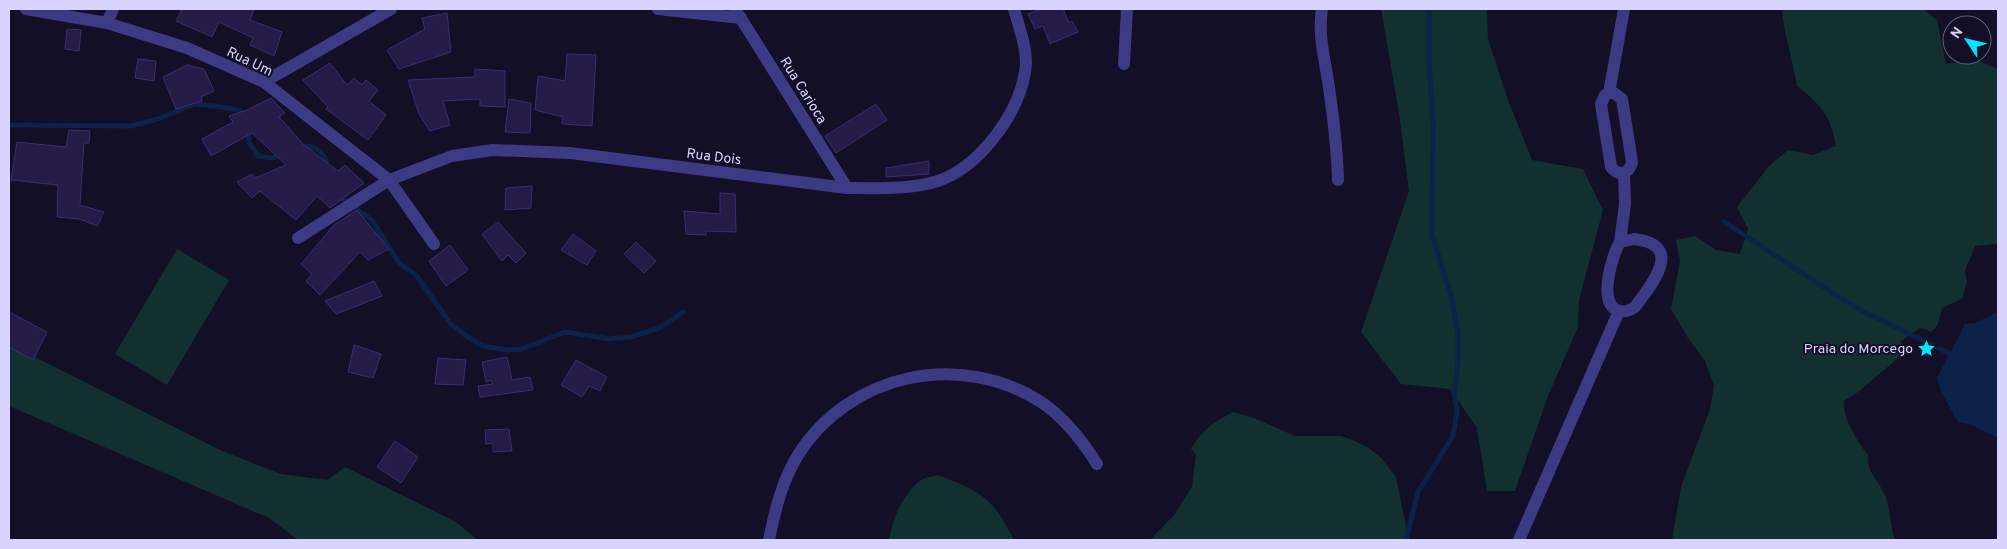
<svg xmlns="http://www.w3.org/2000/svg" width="2007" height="549" viewBox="0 0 2007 549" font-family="Overpass,sans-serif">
<rect width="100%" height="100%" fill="#130f26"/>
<!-- green -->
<g fill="#12302f">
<path d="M1381 9H1487L1488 39 1508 100 1532 160 1583 169 1603 210 1579 300 1578 327 1548 396 1515 491H1487L1477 428 1450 389 1401 384 1361 332 1409 191 1399 113Z"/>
<path d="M1782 9H1923L1937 20 1946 64 1976 60 1998 69V244L1975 246 1965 271 1967 282 1962 299 1942 308 1938 324 1932 332 1920 328 1901 341 1903 354 1858 392 1844 401C1842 418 1858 442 1868 455 1866 473 1881 482 1886 498 1891 511 1890 526 1895 540H1672L1681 487 1710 409 1714 385 1705 361 1688 338 1671 309 1680 261 1676 240 1695 236 1716 250 1740 254 1748 229 1737 207 1769 166 1788 150 1813 155 1836 146C1831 116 1821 105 1797 86 1793 60 1784 36 1782 9Z"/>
<path d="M177 249 229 280 167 385 115 354Z"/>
<path d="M9 344 220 450 281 474 327 480 345 467 456 522 478 540H298L269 518 9 406Z"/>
<path d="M1233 412 1254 418 1295 436H1341L1355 441 1369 448 1381 458 1396 477 1409 540H1150L1174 515 1192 487 1196 454 1191 449C1202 430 1214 422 1233 412Z"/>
<path d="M938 475C982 492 992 497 1014 540H889C892 520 904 490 923 479 927 477 934 476 938 475Z"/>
</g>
<!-- water -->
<path fill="#0c2248" d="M1998 311V438L1972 425 1958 422 1941 391 1937 378 1965 324 1976 323Z"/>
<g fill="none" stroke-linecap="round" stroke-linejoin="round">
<!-- stream -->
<g stroke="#0c2248" stroke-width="5">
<path d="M9 125 131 126 158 119 194 104 222 107 241 111 246 116"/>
<path d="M248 129 249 143 258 156 272 158 281 154"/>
<path d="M301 146C315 145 326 152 327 167"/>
<path d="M337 195 372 220 399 263 416 275 450 323 466 336 483 346 508 350 522 349 565 332 609 339 631 337 659 328 683 312"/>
<path d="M1724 222 1856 308 1955 356"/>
<path d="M1406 540 1418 492 1453 436 1457 411 1454 393 1458 363V331L1451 296 1432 234 1433 124 1429 62V9"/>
</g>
</g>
<!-- building -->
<g fill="#241b47" stroke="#3b2d73">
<path d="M182 9H254L250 20 282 32 274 56 250 45 253 38 219 22 212 37 176 21Z"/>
<path d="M1042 9H1063L1069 23 1072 21 1078 32 1050 44 1043 26 1035 29 1028 14Z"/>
<path d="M447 13 451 52 399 69 387 50 425 29 422 18Z"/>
<path d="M67 29 81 30 79 51 65 49Z"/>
<path d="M567 54 596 55 592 126 562 124 563 117 535 110 538 76 565 81Z"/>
<path d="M138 59 156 61 154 81 135 78Z"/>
<path d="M330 63 347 85 354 78 362 85 366 80 378 90 369 101 386 115 368 140 326 109 328 107 303 80Z"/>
<path d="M187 65 204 69 214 91 201 97 202 101 176 109 163 77Z"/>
<path d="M475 69 505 71V107L480 106V99L443 101 450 125 430 131 419 114 408 80 475 77Z"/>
<path d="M271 98 285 113 279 117 304 145 338 171 345 165 364 183 330 208 317 196 296 220 260 191 252 198 237 182 252 174 255 178 286 165 252 133 211 156 202 139 233 122 229 116 247 110Z"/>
<path d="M509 99 531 103 530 133 505 132Z"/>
<path d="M876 104 887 120 836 153 825 136Z"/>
<path d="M69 130 90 131 89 143H84L80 205 104 212 97 226 80 219 57 217 58 185 11 180 17 142 66 147Z"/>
<path d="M929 161V174L886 177V168Z"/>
<path d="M532 186 531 208 505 210 506 188Z"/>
<path d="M720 193 735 194 736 232 706 231V235L686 234 684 211 720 214Z"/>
<path d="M357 210 389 249 368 260 360 252 320 295 306 281 312 274 301 264 334 225Z"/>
<path d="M498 222 526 253 516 263 508 255 502 261 482 234Z"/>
<path d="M573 234 596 251 587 265 561 250Z"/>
<path d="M636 242 656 261 644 273 624 254Z"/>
<path d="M450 245 468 270 446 286 429 261Z"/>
<path d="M374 281 382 296 336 314 325 301Z"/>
<path d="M9 312 47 332 33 360 9 347Z"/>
<path d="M354 345 381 354 373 378 348 372Z"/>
<path d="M507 357 512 380 530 377 533 390 480 397 478 386 493 384 491 380 486 382 482 362Z"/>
<path d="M438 358 466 360 463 385 435 384Z"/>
<path d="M576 360 607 377 600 391 589 386 582 397 561 385Z"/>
<path d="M509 429 512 451 493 452V443L486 444 485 430Z"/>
<path d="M395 441 418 457 401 483 377 467Z"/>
</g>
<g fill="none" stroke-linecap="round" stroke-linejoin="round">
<!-- street -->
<g stroke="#3d3a85" stroke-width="12">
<path d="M26 9 107 23 187 48 264 82 389 180 434 244"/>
<path d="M658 9 741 18"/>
<path d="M735 9 847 188"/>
<path d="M1322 9C1318 33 1324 56 1328 81 1333 114 1337 146 1338 180"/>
<path d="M107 23 113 9"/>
<path d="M1124 64 1127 9"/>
<path d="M264 82 391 9"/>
<path d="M1609 93H1614L1622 99 1632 162C1629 174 1619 177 1611 167L1601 104 1605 95Z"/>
<path d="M1609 93 1624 9"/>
<path d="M298 238 389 180 452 156 492 150 570 153 847 188C874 188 911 190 938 181 979 167 1018 115 1025 72 1029 52 1019 28 1014 9"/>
<path d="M1634 239C1686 245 1651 285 1635 307 1629 311 1624 313 1617 310 1598 302 1612 255 1620 242Z"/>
<path d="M1620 242 1625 204 1624 173"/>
<path d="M769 540C775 510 782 481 798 455 850 373 960 350 1041 402 1065 418 1082 440 1097 464"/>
<path d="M1519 540 1619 311"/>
</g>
</g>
<!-- icons -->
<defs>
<symbol id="sight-bare" viewBox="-9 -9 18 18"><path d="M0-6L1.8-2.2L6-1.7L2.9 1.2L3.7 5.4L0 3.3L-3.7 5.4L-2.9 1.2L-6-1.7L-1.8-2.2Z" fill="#00e5ff" stroke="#130f26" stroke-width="2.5" paint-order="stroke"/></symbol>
</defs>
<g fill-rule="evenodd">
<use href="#sight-bare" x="1914" y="336" width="25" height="25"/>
</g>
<g text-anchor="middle" stroke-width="4" stroke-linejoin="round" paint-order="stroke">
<!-- street labels -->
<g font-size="14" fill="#d9d4ff" stroke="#130f26">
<text transform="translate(250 61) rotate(26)" y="5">Rua Um</text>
<text transform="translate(804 90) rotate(58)" y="5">Rua Carioca</text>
<text transform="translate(714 156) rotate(7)" y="5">Rua Dois</text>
</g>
<!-- poi labels -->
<g font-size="14" fill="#d9d4ff" stroke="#130f26" text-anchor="end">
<text x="1913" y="353">Praia do Morcego</text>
</g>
</g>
<!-- border -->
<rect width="2007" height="549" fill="none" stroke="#d9d4ff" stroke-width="20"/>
<!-- north arrow -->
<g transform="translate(1967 40) rotate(305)"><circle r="24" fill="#130f26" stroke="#625e7d"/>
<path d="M0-4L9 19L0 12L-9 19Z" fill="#00e5ff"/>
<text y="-8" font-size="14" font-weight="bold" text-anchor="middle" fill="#d9d4ff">N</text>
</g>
</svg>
